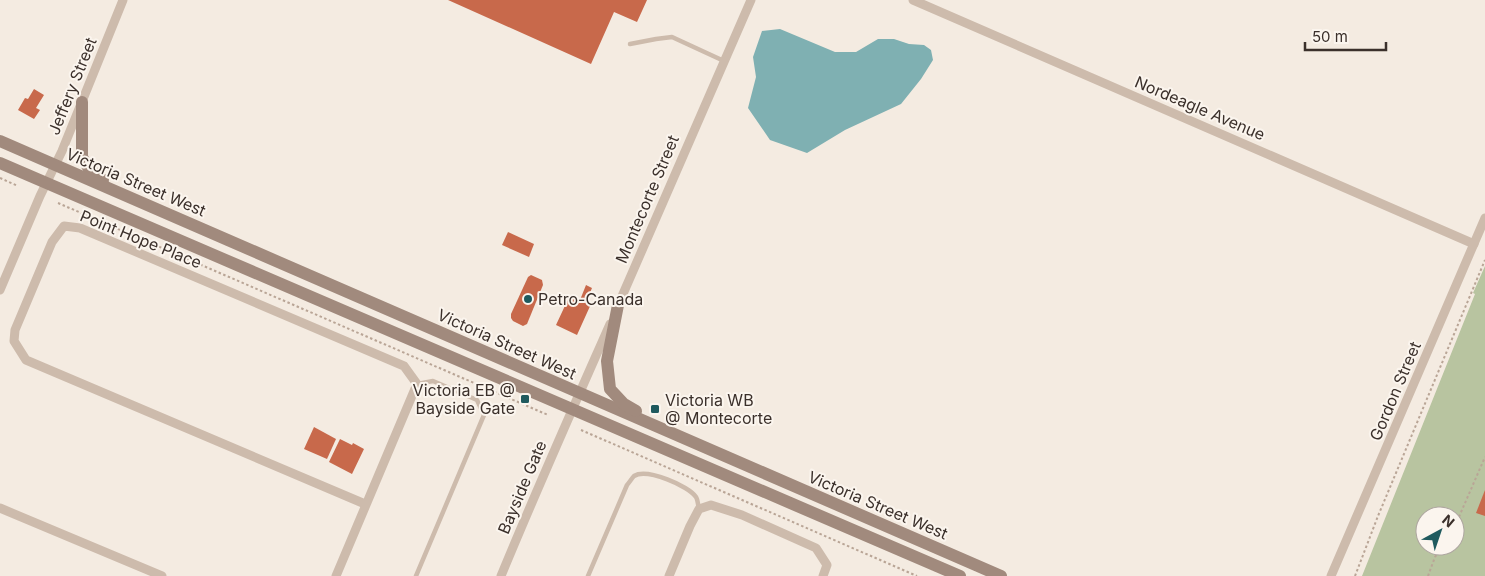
<svg xmlns="http://www.w3.org/2000/svg" width="1485" height="576" viewBox="0 0 1485 576" font-family="Inter,sans-serif">
<rect width="100%" height="100%" fill="#f4ebe1"/>
<!-- green -->
<path fill="#b8c4a0" fill-rule="evenodd" d="M1485 266V576H1362L1475 294 1473 293ZM1425 516H1455V546H1425Z"/>
<!-- water -->
<path fill="#7fb0b2" d="M780 29 835 52H856L878 39H894L909 44 924 45 931 50 933 60 921 79 901 104 845 130 807 153 770 140 748 108 756 77 753 57 762 31Z"/>
<!-- building -->
<g fill="#c8694b">
<path d="M448 0H647L637 22 614 12 591 64Z"/>
<path d="M34 89 44 95 36 108 40 110 34 119 18 110 25 98 28 99Z"/>
<path d="M508 232 534 244 529 257 502 245Z"/>
<path d="M531 275 542 280 543 285 527 324 523 326 513 321 511 318V314L528 277Z"/>
<path d="M586 285 592 288 586 302 591 304 577 335 556 325 570 295 580 300Z"/>
<path d="M314 427 336 439 327 459 304 449Z"/>
<path d="M340 439 352 445 353 443 364 449 352 474 329 462Z"/>
<path d="M1485 490V516L1476 513Z"/>
</g>
<g fill="none" stroke-linecap="round" stroke-linejoin="round">
<!-- path -->
<g stroke="#b9a596" stroke-width="2" stroke-dasharray="2.5 2.5" stroke-linecap="butt">
<path d="M0 178 18 186"/>
<path d="M58 203 548 415"/>
<path d="M581 430 917 576"/>
<path d="M1455 526 1485 457"/>
<path d="M1355 576 1378 516 1485 260"/>
<path d="M1428 576 1435 557 1443 546"/>
</g>
<!-- lane -->
<g stroke="#cdbbac" stroke-width="4.5">
<path d="M630 44 656 39 672 37 724 61"/>
<path d="M416 576 484 415 477 400 433 381 417 384"/>
<path d="M588 576 627 485C629 483 632 478 634 476 647 468 689 486 696 497 698 500 698 506 699 509"/>
</g>
<!-- street -->
<g stroke="#cdbbac" stroke-width="9">
<path d="M913 0 1474 244"/>
<path d="M0 290 40 196 62 151 123 0"/>
<path d="M616 310 751 0"/>
<path d="M0 508 162 576"/>
<path d="M336 576 417 384 404 366 80 228 64 226 52 242 15 330 14 341 26 360 365 504"/>
<path d="M501 576C536 491 573 408 610 324"/>
<path d="M669 576 690 526 699 509 711 505 742 515 816 548 827 565 823 576"/>
<path d="M1331 576 1485 218"/>
</g>
<!-- secondary -->
<g stroke="#a18a7d" stroke-width="12">
<path d="M82 102V157L89 169 103 180"/>
<path d="M0 141 1001 576"/>
<path d="M0 163 960 576"/>
<path d="M618 305 607 361 610 389 624 404 636 411"/>
</g>
</g>
<!-- markers -->
<g fill="#1f5a5e" stroke="#fbf5ee" stroke-width="2">
<circle cx="528" cy="299" r="5"/>
<rect x="520" y="394" width="10" height="10" rx="2.5"/>
<rect x="650" y="404" width="10" height="10" rx="2.5"/>
</g>
<g text-anchor="middle" stroke-width="4" stroke-linejoin="round" paint-order="stroke">
<!-- street labels -->
<g font-size="16" fill="#3b302b" stroke="#fbf5ee">
<text transform="translate(72 86) rotate(-68)" y="6">Jeffery Street</text>
<text transform="translate(1200 108) rotate(23)" y="6">Nordeagle Avenue</text>
<text transform="translate(136 182) rotate(23)" y="6">Victoria Street West</text>
<text transform="translate(647 199) rotate(-67)" y="6">Montecorte Street</text>
<text transform="translate(141 239) rotate(22)" y="6">Point Hope Place</text>
<text transform="translate(507 344) rotate(24)" y="6">Victoria Street West</text>
<text transform="translate(1395 391) rotate(-67)" y="6">Gordon Street</text>
<text transform="translate(522 487) rotate(-67)" y="6">Bayside Gate</text>
<text transform="translate(878 505) rotate(23)" y="6">Victoria Street West</text>
</g>
<!-- poi labels -->
<g font-size="16" fill="#3b302b" stroke="#fbf5ee" text-anchor="start">
<text x="538" y="305">Petro-Canada</text>
<text x="515" y="396" text-anchor="end">Victoria EB @<tspan x="515" dy="18">Bayside Gate</tspan></text>
<text x="665" y="406">Victoria WB<tspan x="665" dy="18">@ Montecorte</tspan></text>
</g>
</g>
<!-- north arrow -->
<g transform="translate(1440 531) rotate(40)"><circle r="24" fill="#fbf5ee" stroke="#aea6a0"/>
<path d="M0-4L9 19L0 12L-9 19Z" fill="#1f5a5e"/>
<text y="-8" font-size="14" font-weight="bold" text-anchor="middle" fill="#3b302b">N</text>
</g>
<!-- scale -->
<path d="M1305 42v8h81v-8" fill="none" stroke="#3b302b" stroke-width="2.5"/>
<text x="1312" y="42" font-size="15" fill="#3b302b" stroke="#fbf5ee" stroke-width="4" paint-order="stroke">50 m</text>
</svg>
